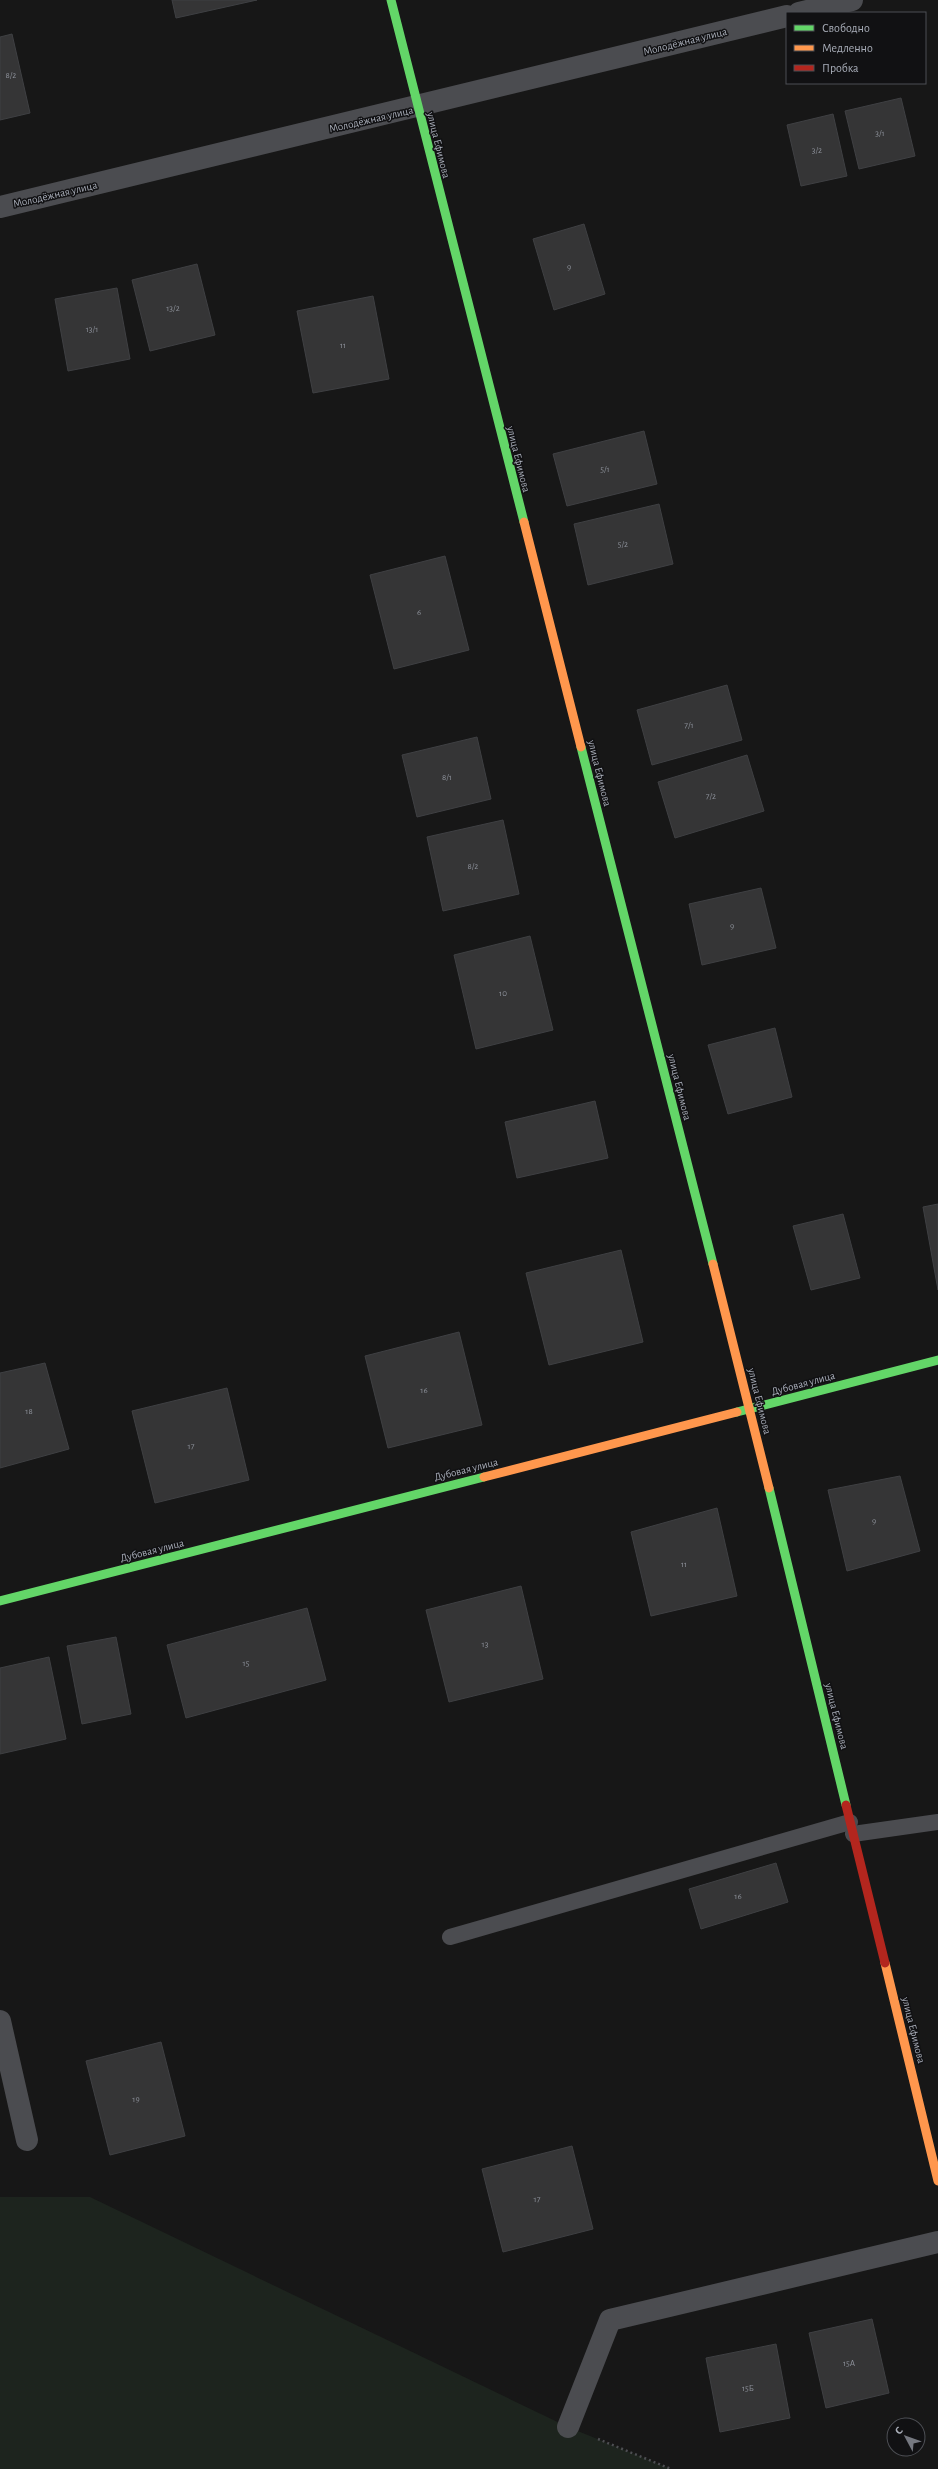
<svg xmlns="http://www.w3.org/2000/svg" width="938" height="2469" viewBox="0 0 938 2469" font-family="'Alegreya Sans',sans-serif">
<rect width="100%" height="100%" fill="#171717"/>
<!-- green -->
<path fill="#1d241e" d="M0 2197H90L568 2427 671 2469H0Z"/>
<!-- building -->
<g fill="#353536" stroke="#3f4043">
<path d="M172 0H257L176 18Z"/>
<path d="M12 34 30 113 0 120V37Z"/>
<path d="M901 98 915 156 859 169 845 111Z"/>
<path d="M833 114 847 176 801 186 787 125Z"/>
<path d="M584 224 605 294 554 310 533 239Z"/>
<path d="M197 264 215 335 150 351 132 280Z"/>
<path d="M117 288 130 359 68 371 55 299Z"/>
<path d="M373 296 389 379 313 393 297 311Z"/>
<path d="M644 431 657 484 567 506 553 454Z"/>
<path d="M659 504 673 564 588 585 574 524Z"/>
<path d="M445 556 469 650 394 669 370 575Z"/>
<path d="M727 685 742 740 652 765 637 710Z"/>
<path d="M477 737 491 799 417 817 402 755Z"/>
<path d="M747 755 764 811 675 838 658 782Z"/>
<path d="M503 820 519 894 443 911 427 837Z"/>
<path d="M761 888 776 948 702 965 689 904Z"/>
<path d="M530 936 553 1030 476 1049 454 955Z"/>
<path d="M775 1028 792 1097 728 1114 708 1045Z"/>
<path d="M595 1101 608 1158 517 1178 505 1122Z"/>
<path d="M938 1204V1290L923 1207Z"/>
<path d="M843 1214 860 1278 811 1290 793 1226Z"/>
<path d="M621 1250 643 1342 549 1365 526 1273Z"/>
<path d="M459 1332 482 1425 388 1448 365 1356Z"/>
<path d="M45 1363 69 1449 0 1468V1373Z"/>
<path d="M227 1388 249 1480 155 1503 132 1411Z"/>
<path d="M900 1476 920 1551 847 1571 828 1490Z"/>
<path d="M717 1508 737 1596 651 1616 631 1532Z"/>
<path d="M521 1586 543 1679 449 1702 426 1610Z"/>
<path d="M307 1608 326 1680 186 1718 167 1645Z"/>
<path d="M116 1637 131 1714 82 1724 67 1646Z"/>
<path d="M49 1657 66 1739 0 1754V1668Z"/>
<path d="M776 1863 788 1902 701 1929 689 1889Z"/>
<path d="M161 2042 185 2136 110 2155 86 2061Z"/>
<path d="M572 2146 593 2229 503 2252 482 2169Z"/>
<path d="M872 2319 889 2393 826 2408 809 2333Z"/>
<path d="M776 2344 790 2418 720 2432 706 2358Z"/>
</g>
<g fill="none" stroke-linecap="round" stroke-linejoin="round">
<!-- path -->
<path stroke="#4d4e52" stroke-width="2.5" stroke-dasharray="2 3" stroke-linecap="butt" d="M598 2439 671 2469"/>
<!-- lane -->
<g stroke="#4b4c50" stroke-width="16">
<path d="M853 1834 938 1822"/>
<path d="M450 1937 850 1822"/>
</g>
<!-- street -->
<g stroke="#4b4c50" stroke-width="22">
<path d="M799 13 852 0"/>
<path d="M0 207 787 16"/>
<path d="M0 2021 27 2140"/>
<path d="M568 2427 610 2320 938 2242"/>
</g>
<!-- fast -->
<g stroke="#63d668" stroke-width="9">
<path d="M391 0 524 522"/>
<path d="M581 747 713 1264"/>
<path d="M737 1412 938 1360"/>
<path d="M769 1488 846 1805"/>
<path d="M0 1601 484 1477"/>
</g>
<!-- slow -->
<g stroke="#ff974d" stroke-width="9">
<path d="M524 522 581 747"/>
<path d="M713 1264 769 1488"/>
<path d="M484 1477 737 1412"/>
<path d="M885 1963 938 2181"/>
</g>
<!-- jam -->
<path stroke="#b3261e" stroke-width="9" d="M846 1805 885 1963"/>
</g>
<g text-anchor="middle" stroke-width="3" stroke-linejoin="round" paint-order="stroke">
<!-- number labels -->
<g font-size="9" fill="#8b8f98">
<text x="11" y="78">8/2</text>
<text x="880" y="136">3/1</text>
<text x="817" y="153">3/2</text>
<text x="569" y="270">9</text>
<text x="173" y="311">13/2</text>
<text x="92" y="332">13/1</text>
<text x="343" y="348">11</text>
<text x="605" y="472">5/1</text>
<text x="623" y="547">5/2</text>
<text x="419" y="615">6</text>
<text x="689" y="728">7/1</text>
<text x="447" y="780">8/1</text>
<text x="711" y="799">7/2</text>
<text x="473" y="869">8/2</text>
<text x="732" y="929">9</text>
<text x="503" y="996">10</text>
<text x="424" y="1393">16</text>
<text x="29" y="1414">18</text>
<text x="191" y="1449">17</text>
<text x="874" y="1524">9</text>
<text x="684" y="1567">11</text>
<text x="485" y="1647">13</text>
<text x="246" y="1666">15</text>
<text x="738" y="1899">16</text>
<text x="136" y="2102">19</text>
<text x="537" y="2202">17</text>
<text x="849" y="2366">15А</text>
<text x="748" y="2391">15Б</text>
</g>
<!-- street labels -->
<g font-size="11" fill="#a8adb8" stroke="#111113">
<text transform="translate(685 41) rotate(-14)" y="4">Молодёжная улица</text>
<text transform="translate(371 119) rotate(-13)" y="4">Молодёжная улица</text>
<text transform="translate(439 145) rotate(76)" y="4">улица Ефимова</text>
<text transform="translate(55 194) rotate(-13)" y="4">Молодёжная улица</text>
<text transform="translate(519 459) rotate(76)" y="4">улица Ефимова</text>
<text transform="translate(600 773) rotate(76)" y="4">улица Ефимова</text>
<text transform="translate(680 1087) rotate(76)" y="4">улица Ефимова</text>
<text transform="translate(803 1383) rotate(-15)" y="4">Дубовая улица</text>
<text transform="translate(760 1401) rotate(76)" y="4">улица Ефимова</text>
<text transform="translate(466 1469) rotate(-14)" y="4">Дубовая улица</text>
<text transform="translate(152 1550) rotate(-14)" y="4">Дубовая улица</text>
<text transform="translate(837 1716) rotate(76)" y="4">улица Ефимова</text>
<text transform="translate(914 2030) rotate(76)" y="4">улица Ефимова</text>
</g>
</g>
<!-- legend -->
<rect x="786" y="12" width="140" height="72" fill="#111113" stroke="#4d4f55"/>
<rect x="794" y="25" width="20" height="6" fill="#63d668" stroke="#4d4f55"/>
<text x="822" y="32" font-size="12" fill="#a8adb8">Свободно</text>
<rect x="794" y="45" width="20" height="6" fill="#ff974d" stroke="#4d4f55"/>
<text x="822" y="52" font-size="12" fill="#a8adb8">Медленно</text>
<rect x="794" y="65" width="20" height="6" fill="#b3261e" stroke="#4d4f55"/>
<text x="822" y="72" font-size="12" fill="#a8adb8">Пробка</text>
<!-- north arrow -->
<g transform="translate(906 2437) rotate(311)"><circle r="19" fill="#111113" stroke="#4d4f55"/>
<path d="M0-3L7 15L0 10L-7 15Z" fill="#757880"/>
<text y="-6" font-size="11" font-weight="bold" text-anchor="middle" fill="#a8adb8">С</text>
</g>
</svg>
